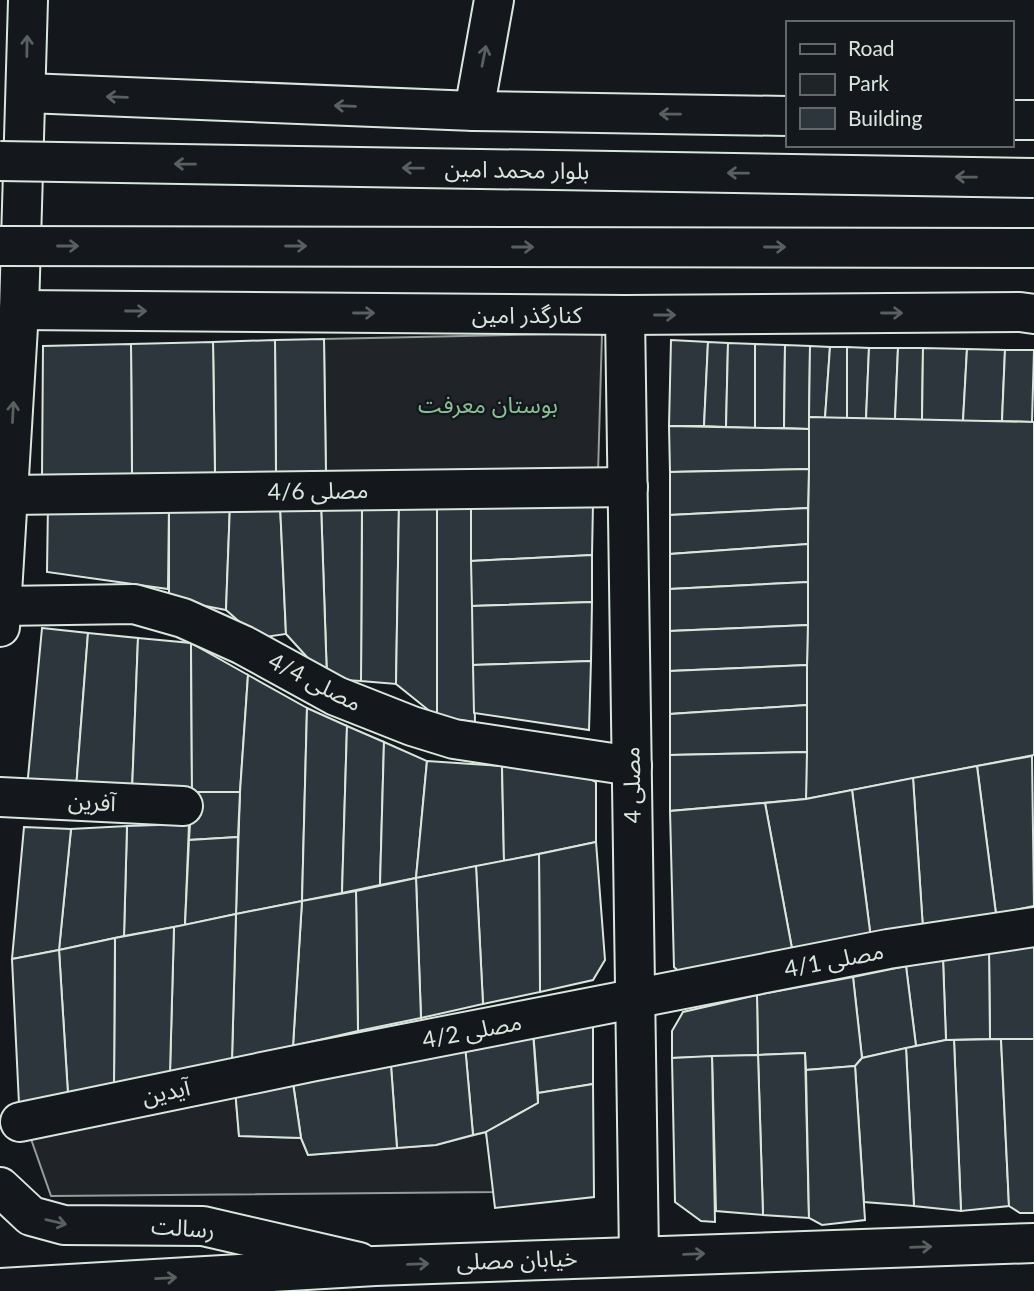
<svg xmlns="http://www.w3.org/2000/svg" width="1034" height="1291" viewBox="0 0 1034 1291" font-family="Lato,'Noto Sans Arabic',sans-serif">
<rect width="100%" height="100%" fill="#14181c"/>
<!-- green -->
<g fill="#202428" stroke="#939e99" stroke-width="2">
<path d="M602 333 598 473 326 474 324 339Z"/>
<path d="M235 1089 239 1136 301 1138 308 1155 436 1145 486 1132 495 1192 51 1196 31 1139Z"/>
</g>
<!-- building -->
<g fill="#2c363c" stroke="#d8e6dc" stroke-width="2">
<path d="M324 339 326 474 276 475 275 340Z"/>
<path d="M275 340 276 475H215L213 342Z"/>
<path d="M671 340 708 342 704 426H669Z"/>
<path d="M213 342 215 475H132L131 344Z"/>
<path d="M708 342 728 343 726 427 704 426Z"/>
<path d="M728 343 755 344V428L726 427Z"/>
<path d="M131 344 132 475 42 476 43 346Z"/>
<path d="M755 344 785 345 784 428H755Z"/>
<path d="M785 345 810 346 809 429 784 428Z"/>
<path d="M810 346 830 347 825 418 809 417Z"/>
<path d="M830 347H847V418H825Z"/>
<path d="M847 347 869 348 866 419 847 418Z"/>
<path d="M869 348H898L895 419H866Z"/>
<path d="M898 348H923L922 420 895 419Z"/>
<path d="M923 348 967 349 963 421 922 420Z"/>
<path d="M967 349 1005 350 1002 421H963Z"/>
<path d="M1005 350H1034L1032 422 1002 421Z"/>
<path d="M809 417 1034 422V755L806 799Z"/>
<path d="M669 426 809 429V469L670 472Z"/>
<path d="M809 469 808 508 670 515V472Z"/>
<path d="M48 503 169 504 168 589 47 572Z"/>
<path d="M362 503 399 504 396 684 361 681Z"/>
<path d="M362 503 361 681 327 679 321 504Z"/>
<path d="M437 503 471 504 475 722 437 717Z"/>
<path d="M437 503V717L396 684 399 504Z"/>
<path d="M593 503 592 555 471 561V504Z"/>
<path d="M169 504H230L226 610 169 599Z"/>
<path d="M230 504H280L286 634 258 638 226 610Z"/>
<path d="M280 504H321L327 679 286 634Z"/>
<path d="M808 508V544L670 554V515Z"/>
<path d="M808 544V582L670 589V554Z"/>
<path d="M592 555V602L472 606 471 561Z"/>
<path d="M808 582V625L670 631V589Z"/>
<path d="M592 602 591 661 473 665 472 606Z"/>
<path d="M808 625 807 665 670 671V631Z"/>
<path d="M42 628 88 633 76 789 27 788Z"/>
<path d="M88 633 138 638 132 791 76 789Z"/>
<path d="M138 638 191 643 192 792 132 791Z"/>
<path d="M191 643 248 675 240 792H192Z"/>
<path d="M591 661 589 730 474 713 473 665Z"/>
<path d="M807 665V705L670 714V671Z"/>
<path d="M248 675 307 708 302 901 236 914 240 792Z"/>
<path d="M807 705V752L670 755V714Z"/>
<path d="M307 708 347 726 342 893 302 901Z"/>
<path d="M347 726 384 742 380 885 342 893Z"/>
<path d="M384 742 427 761 416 878 380 885Z"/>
<path d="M807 752 806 799 670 811V755Z"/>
<path d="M1032 756 1034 906 996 914 977 766Z"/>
<path d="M427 761 502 766 504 861 416 878Z"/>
<path d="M502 766 577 772 596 782V842L504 861Z"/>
<path d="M977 766 996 914 923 929 913 778Z"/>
<path d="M913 778 923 929 871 939 852 790Z"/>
<path d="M852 790 871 939 793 954 765 803 806 799Z"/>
<path d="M192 792H240L238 837 189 840Z"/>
<path d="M765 803 793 954 683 975 674 967 670 811Z"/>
<path d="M189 824 185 925 124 936 127 826Z"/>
<path d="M127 826 124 936 59 950 71 829Z"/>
<path d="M24 827 71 829 59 950 12 959Z"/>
<path d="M238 837 236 914 185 925 189 840Z"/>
<path d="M596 842 605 960 593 980 540 992 539 854Z"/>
<path d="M539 854 540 992 483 1004 476 866Z"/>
<path d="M476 866 483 1004 421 1018 416 878Z"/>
<path d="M416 878 421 1018 358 1031 356 891Z"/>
<path d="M356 891 358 1031 293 1046 302 901Z"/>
<path d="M302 901 293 1046 232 1059 236 914Z"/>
<path d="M236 914 232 1059 170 1072 174 927Z"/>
<path d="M174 927 170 1072 114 1084 115 938Z"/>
<path d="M115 938 114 1084 68 1094 59 950Z"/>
<path d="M1034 940V1039H990L989 950Z"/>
<path d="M59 950 68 1094 19 1104 12 959Z"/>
<path d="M989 950 990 1039 946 1040 943 959Z"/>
<path d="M943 959 946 1040 916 1046 906 966Z"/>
<path d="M906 966 916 1046 862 1058 853 977Z"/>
<path d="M853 977 862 1058 855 1066 806 1070 805 1053 758 1055 757 995Z"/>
<path d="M757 995 758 1055 672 1058V1031L683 1012Z"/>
<path d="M593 1003V1084L538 1093 532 1018Z"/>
<path d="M532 1018 538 1103 486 1132 473 1135 464 1034Z"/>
<path d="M464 1034 473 1135 436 1145 397 1148 390 1052Z"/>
<path d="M1001 1039 1009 1206 961 1211 954 1040Z"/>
<path d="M1001 1039H1034V1213H1020L1009 1206Z"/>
<path d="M946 1040H954L961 1211 914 1206 906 1048Z"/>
<path d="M906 1048 914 1206 864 1202 855 1066 862 1058Z"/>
<path d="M390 1052 397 1148 308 1155 301 1138 292 1076Z"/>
<path d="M805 1053 809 1218 763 1215 758 1055Z"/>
<path d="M758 1055 763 1215 716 1211 712 1056Z"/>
<path d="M712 1056 715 1222 701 1221 675 1202 672 1058Z"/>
<path d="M855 1066 865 1220 822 1225 809 1218 806 1070Z"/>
<path d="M292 1076 301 1138 239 1136 235 1089Z"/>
<path d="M593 1084 594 1197 495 1208 486 1132 538 1103V1093Z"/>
</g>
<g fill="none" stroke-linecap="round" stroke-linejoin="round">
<defs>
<g id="minor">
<path d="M27 93 474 111 787 116"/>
<path d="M474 111 494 0"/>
<path d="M1011 120H1034"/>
<path d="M19 310 625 315 1020 312 1034 314"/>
<path d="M625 315 639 1255"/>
<path d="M8 495 628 487"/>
<path d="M1 606 134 604 183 618 243 645 336 696 412 726 454 739 632 766"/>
<path d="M0 627 19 310 28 0"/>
<path d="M0 797 183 806"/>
<path d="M20 1122 311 1062 888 949 1034 927"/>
<path d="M0 1187 31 1216 64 1225 203 1226 359 1262"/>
</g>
<path id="major" d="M0 1288 375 1266 1034 1243"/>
</defs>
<!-- minor casing -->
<use href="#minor" stroke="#d8e6dc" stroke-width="42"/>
<!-- major casing -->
<use href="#major" stroke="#d8e6dc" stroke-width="42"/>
<!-- minor -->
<use href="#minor" stroke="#14181c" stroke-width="38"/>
<!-- major -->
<use href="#major" stroke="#14181c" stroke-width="38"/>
<defs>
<g id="major-bridge">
<path d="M0 161 1034 178"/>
<path d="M0 246 1034 248"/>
</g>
</defs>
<!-- major-bridge casing -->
<use href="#major-bridge" stroke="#d8e6dc" stroke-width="42" stroke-linecap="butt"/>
<!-- major-bridge -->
<use href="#major-bridge" stroke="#14181c" stroke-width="38"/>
</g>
<!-- one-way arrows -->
<defs><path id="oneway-shaft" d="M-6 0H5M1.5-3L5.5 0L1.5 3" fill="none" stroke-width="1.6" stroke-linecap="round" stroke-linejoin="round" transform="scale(1.75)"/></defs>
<g stroke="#59605f">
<use href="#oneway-shaft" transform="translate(27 46) rotate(-89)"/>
<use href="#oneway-shaft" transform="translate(484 56) rotate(-79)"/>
<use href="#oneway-shaft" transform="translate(117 97) rotate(-178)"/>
<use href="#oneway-shaft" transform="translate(345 106) rotate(-178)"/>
<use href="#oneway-shaft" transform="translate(670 114) rotate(-179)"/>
<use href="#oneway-shaft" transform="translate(185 164) rotate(-179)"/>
<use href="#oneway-shaft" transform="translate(413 168) rotate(-179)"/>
<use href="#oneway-shaft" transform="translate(738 173) rotate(-179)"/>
<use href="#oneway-shaft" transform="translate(966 177) rotate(-179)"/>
<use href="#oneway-shaft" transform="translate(68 246)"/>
<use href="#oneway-shaft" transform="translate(296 246)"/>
<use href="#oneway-shaft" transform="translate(523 247)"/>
<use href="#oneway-shaft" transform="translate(775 247)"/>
<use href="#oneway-shaft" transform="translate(136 311)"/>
<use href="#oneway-shaft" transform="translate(364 313)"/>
<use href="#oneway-shaft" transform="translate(892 313)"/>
<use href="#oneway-shaft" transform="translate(665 315)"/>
<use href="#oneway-shaft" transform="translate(13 412) rotate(-87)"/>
<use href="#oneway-shaft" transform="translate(56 1222) rotate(13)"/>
<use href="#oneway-shaft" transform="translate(921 1247) rotate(-2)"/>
<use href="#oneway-shaft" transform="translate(694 1254) rotate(-2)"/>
<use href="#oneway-shaft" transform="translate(418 1264) rotate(-2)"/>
<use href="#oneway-shaft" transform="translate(166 1278) rotate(-3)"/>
</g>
<g text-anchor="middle" stroke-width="5" stroke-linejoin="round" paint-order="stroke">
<!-- street labels -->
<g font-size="23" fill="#d8e6dc" stroke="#14181c">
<text transform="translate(517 170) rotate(1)" y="8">بلوار محمد امین</text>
<text x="527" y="323">کنارگذر امین</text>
<text transform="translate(318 491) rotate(-1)" y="8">مصلی 4/6</text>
<text transform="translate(315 682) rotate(27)" y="8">مصلی 4/4</text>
<text transform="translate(632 785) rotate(-91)" y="8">مصلی 4</text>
<text transform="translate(92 802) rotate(3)" y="8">آفرین</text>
<text transform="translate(834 960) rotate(-11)" y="8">مصلی 4/1</text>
<text transform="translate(472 1031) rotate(-11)" y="8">مصلی 4/2</text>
<text transform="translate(166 1092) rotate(-12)" y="8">آیدین</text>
<text transform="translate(183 1228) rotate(4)" y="8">رسالت</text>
<text transform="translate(517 1260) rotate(-2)" y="8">خیابان مصلی</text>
</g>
<!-- park labels -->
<g font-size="23" fill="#8ac095" stroke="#14181c">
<text x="488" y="413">بوستان معرفت</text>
</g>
</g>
<!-- legend -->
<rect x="786" y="21" width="228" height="126" fill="#14181c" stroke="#626a69" stroke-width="2"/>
<rect x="800" y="44" width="35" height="10" fill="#14181c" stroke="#626a69" stroke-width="2"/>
<text x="848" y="56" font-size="21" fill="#d8e6dc">Road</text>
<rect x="800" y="74" width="35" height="21" fill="#202428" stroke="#626a69" stroke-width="2"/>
<text x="848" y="91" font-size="21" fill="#d8e6dc">Park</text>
<rect x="800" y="108" width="35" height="21" fill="#2c363c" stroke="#626a69" stroke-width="2"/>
<text x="848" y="126" font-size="21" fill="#d8e6dc">Building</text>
</svg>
